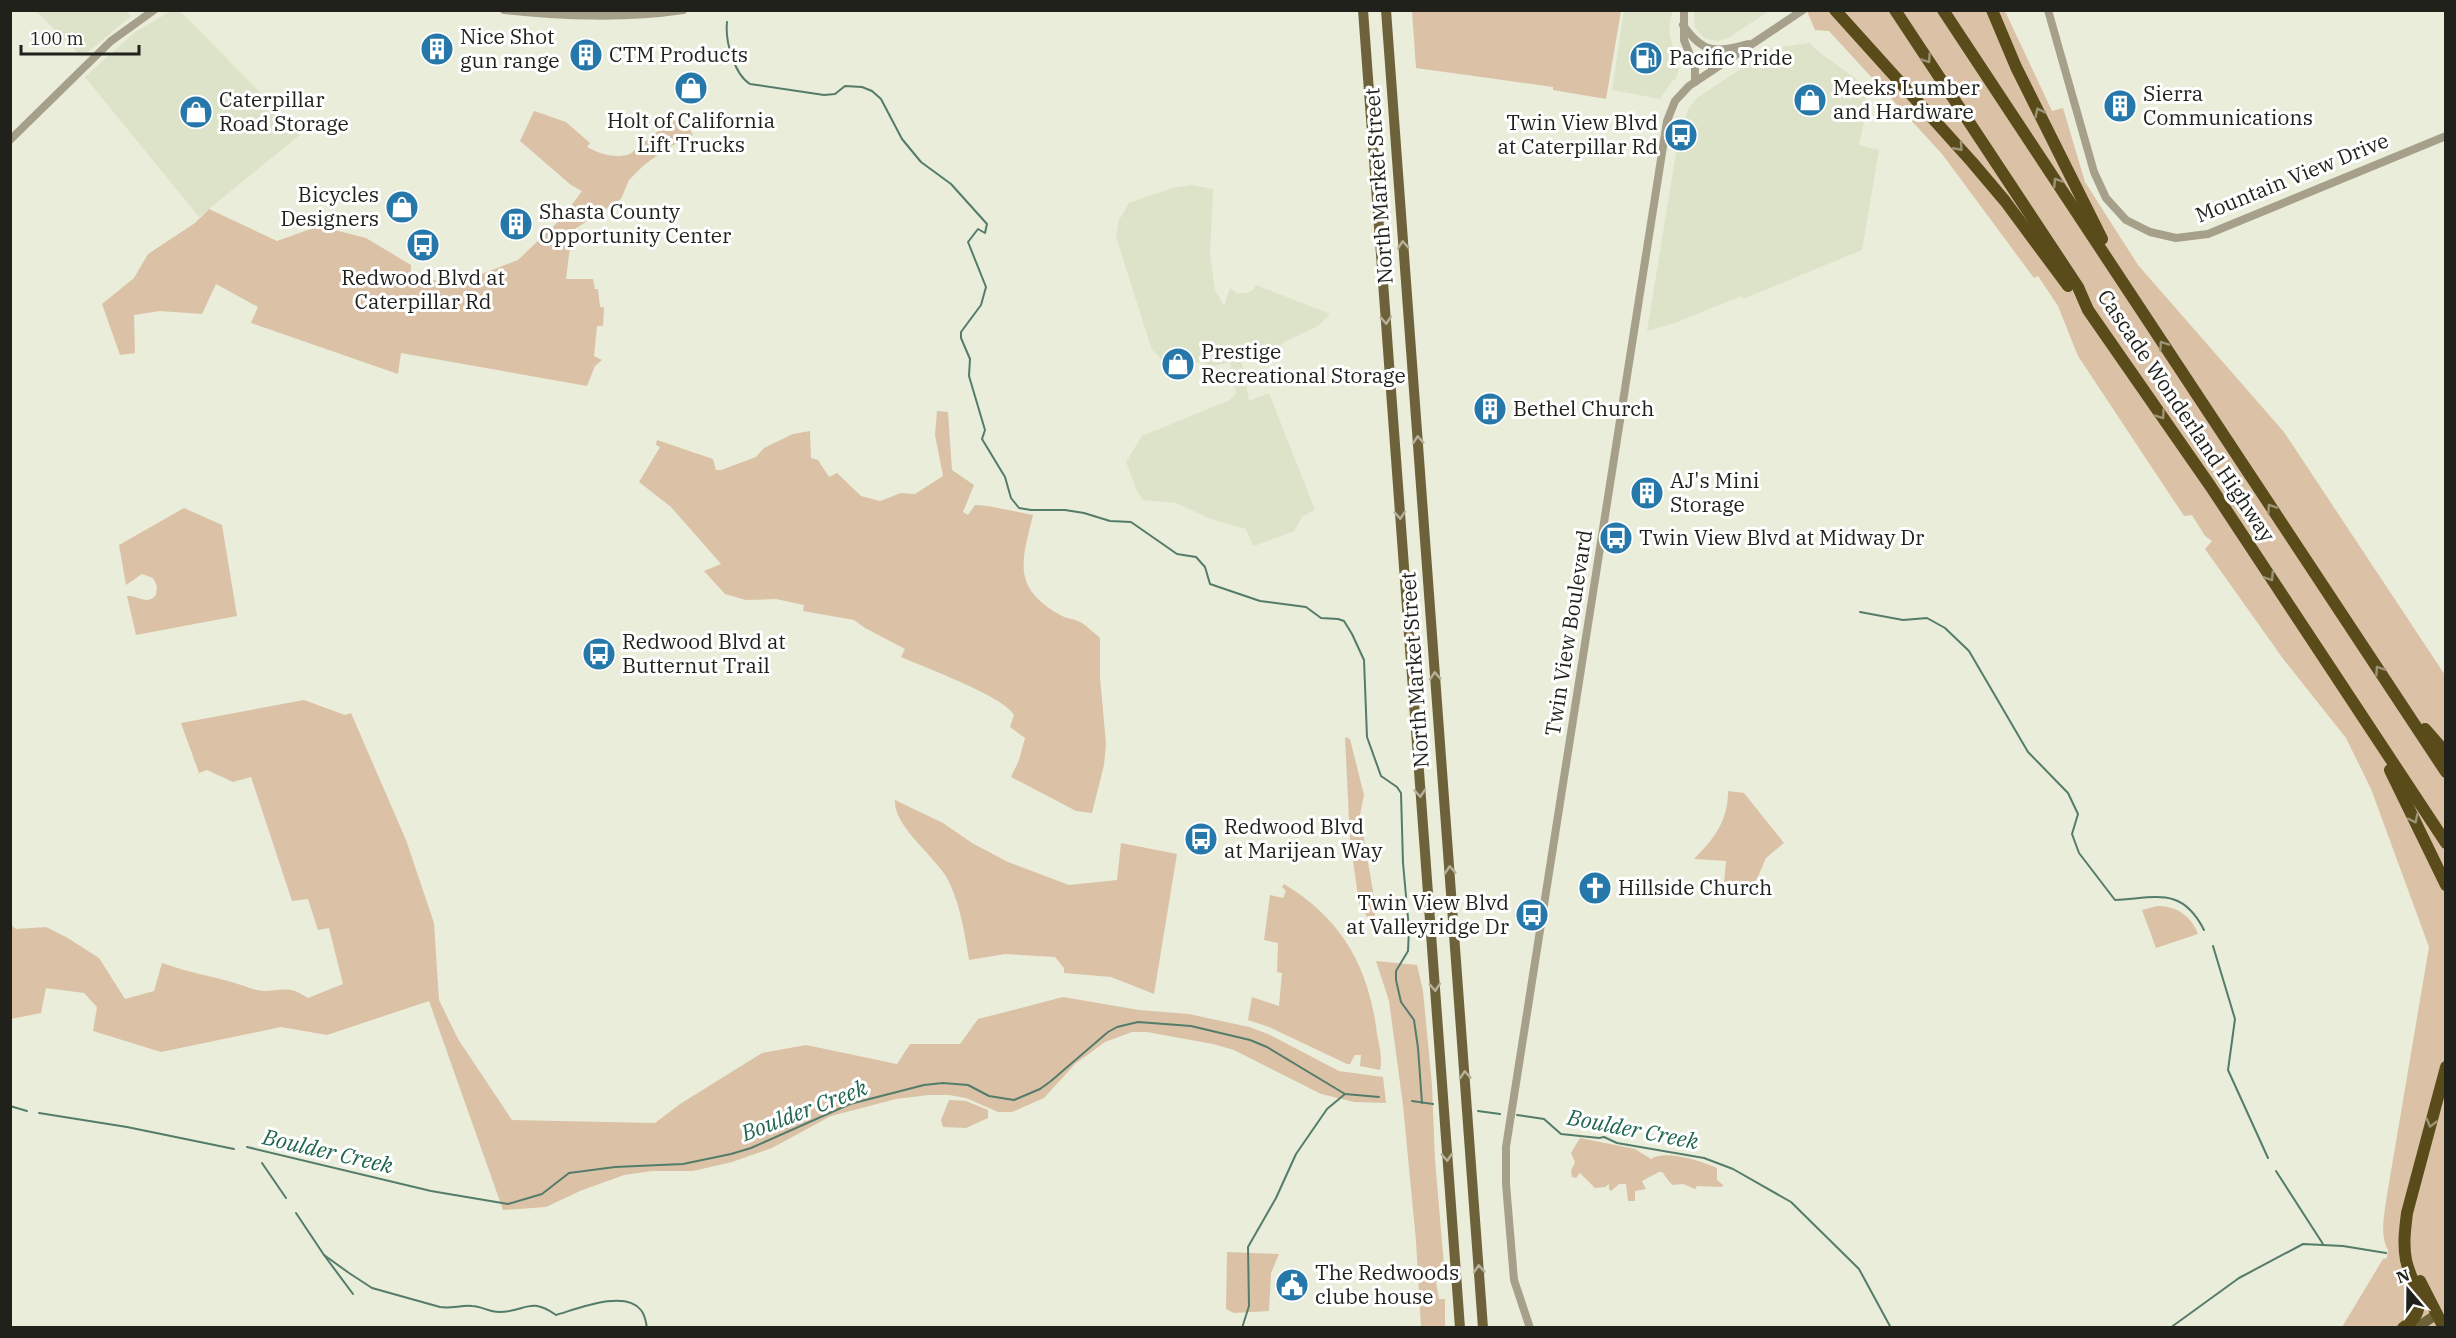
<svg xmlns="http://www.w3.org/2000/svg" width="2456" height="1338" viewBox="0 0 2456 1338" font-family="'IBM Plex Serif',serif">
<rect width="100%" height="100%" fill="#e9edda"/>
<!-- built -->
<g fill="#dde3c9">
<path d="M36 11H125L131 16 82 57Z"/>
<path d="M171 11H180L301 134 199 217 85 77 134 33Z"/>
<path d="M1624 11H1672L1669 32 1679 70 1675 80 1672 81 1660 99 1612 90Z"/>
<path d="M1694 11V10L1769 11 1728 38 1718 41 1706 39 1700 34 1695 27Z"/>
<path d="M1809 43 1819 52 1876 93 1865 96 1868 104 1859 145 1879 150 1862 250 1743 299 1741 296 1675 323 1647 331 1677 147 1688 109 1697 98 1772 48Z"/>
<path d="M1191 185 1213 189 1210 254 1215 290 1224 306 1230 288 1237 293H1247L1253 290 1256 285 1330 314 1318 326 1286 341 1273 352 1241 359 1249 401 1269 393 1315 510 1303 516 1294 531 1257 545 1253 546 1246 529 1211 519 1176 503 1143 500 1137 491 1126 462 1142 436 1230 400 1236 393 1230 362 1210 367 1202 361 1166 375 1159 356 1152 350 1116 237 1119 220 1129 203 1172 188Z"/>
</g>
<!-- green -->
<g fill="#dbc2a7">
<path d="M1412 11H1621L1606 99 1553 90V87L1416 68Z"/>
<path d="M1807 11H2005L2052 111 2063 108 2085 182 2138 265 2284 432 2445 675V1327H2342L2383 1259 2387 1258 2388 1250C2379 1235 2385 1211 2387 1195L2429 947 2371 789 2346 738 2284 660 2205 549 2212 541 2205 536 2192 515 2184 516 2078 356 2058 306 2038 276 2034 278 1942 154 1829 31 1815 30Z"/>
<path d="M534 111 566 122 590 143 587 147C600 154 615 159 630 154L673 119 687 125 693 135 666 149 644 165 629 180 621 199 572 231 566 279H593L595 289H598L600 307H604L603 326H597L594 356 602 360 595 366 587 386 401 353 398 374 251 323 258 307 216 284 202 314 160 311 134 315 135 353 120 355 102 304 134 278 148 254 195 223 209 209 277 241 319 226 366 238 411 265V276L456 284 518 260 563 217 582 191 571 185 520 141Z"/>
<path d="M937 411 948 412 952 470 974 485 963 512 968 515 975 505 988 506 1033 515C1022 561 1011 587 1060 615 1067 619 1076 619 1082 623 1088 627 1094 633 1100 638V677L1106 744 1104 765 1092 813 1076 811 1011 777 1019 760 1025 738 1010 727 1014 715C1005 697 924 667 901 657L905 649 865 628 854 620 803 611 804 605 776 599 746 600 725 594 704 571 721 564 671 507 639 482 660 447 656 445 657 440 713 459 716 470H721L756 457 764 448 793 434 810 431 811 458 818 460 829 477 837 473 861 496 880 501 901 493 915 494 943 476 935 435Z"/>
<path d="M184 508 222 525 237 616 136 635 127 596C138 595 147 606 156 595L157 586 153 578 142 574 126 585 119 545Z"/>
<path d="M304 700 345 715 351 713 406 840 434 923 439 1000 458 1039 512 1120 655 1123 680 1104 762 1053 806 1045 897 1064 910 1044H960L978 1019 1063 997 1139 1010 1189 1014 1249 1027 1268 1034 1339 1071 1383 1077 1386 1103 1354 1102 1321 1094 1234 1050 1213 1044 1147 1032H1132L1105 1042 1075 1064 1044 1098 1012 1112H998L966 1098 949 1095H929L896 1099 831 1116 772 1148 732 1162 693 1171H652L624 1175 580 1191 546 1207 503 1210 429 1001 327 1035 281 1027 161 1052 93 1031 97 1007 84 993 46 988 41 1013 11 1019V925L16 929 46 927 66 937 99 958 125 999 154 991 162 963C192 974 224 978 253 989 266 994 279 988 291 990 297 991 303 995 308 998L343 984 329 928 318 930 308 899 292 901 251 777 233 782 207 770 199 773 181 723Z"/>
<path d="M1345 737 1350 739 1364 795 1360 815 1376 909 1373 923 1369 920 1359 903 1350 840Z"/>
<path d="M1728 791 1744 793 1784 843 1766 858 1757 879 1752 884 1723 894 1721 887 1724 884 1726 861 1694 859C1714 839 1728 821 1728 791Z"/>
<path d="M895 800 943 823 972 843 1008 862 1069 885 1117 880 1121 843 1177 854 1154 994 1111 977 1064 973V968L1055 957 1005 954 969 960C965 935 961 908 950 884 940 859 893 828 895 800Z"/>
<path d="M1284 884C1342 919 1369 967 1377 1034 1379 1044 1383 1060 1380 1070L1360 1066 1361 1055H1355L1350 1064H1347L1269 1027 1248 1020 1252 997 1279 1006 1282 973 1277 972 1278 943 1264 940 1270 895 1283 898 1286 891 1282 887Z"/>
<path d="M2157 906C2177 906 2191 916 2198 934L2156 948 2142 910Z"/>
<path d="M1376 961 1417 965 1423 991 1432 1085 1435 1160 1445 1277 1436 1282 1439 1299H1445V1327H1421L1416 1241 1403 1105 1389 1001Z"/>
<path d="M949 1100 966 1101 988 1110V1118L966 1128 943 1127 941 1120Z"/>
<path d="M1580 1138 1635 1149 1651 1159C1664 1149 1702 1161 1717 1168V1180L1723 1185 1722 1187 1697 1186 1695 1189 1683 1184 1672 1185 1662 1172H1659L1642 1181 1646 1189 1635 1191V1201H1628L1626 1184H1619L1611 1191 1609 1189V1184L1605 1187 1595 1188 1580 1173 1576 1178 1572 1177 1571 1171 1575 1162 1571 1153Z"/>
<path d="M1227 1252 1279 1254 1271 1273 1269 1311 1234 1313 1226 1309Z"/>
</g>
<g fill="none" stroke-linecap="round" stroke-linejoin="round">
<!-- stream -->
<g stroke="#547c6a" stroke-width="2">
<path d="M727 22C725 41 734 74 750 84L824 95 835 94 845 86 862 87 872 91 881 99 902 139 921 162 951 184 987 224 985 233 978 229 968 242 986 287 981 305 961 332V338L970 359 969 376 985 430 982 439 1005 477 1011 498 1019 508 1031 510H1065L1084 513 1110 521 1131 522 1177 554 1196 557 1205 567 1210 584 1260 601 1306 607 1321 618 1338 619 1344 621 1352 634 1364 660 1367 737 1381 776 1397 787 1401 793 1403 863 1409 929 1408 951 1396 971V980L1401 1002 1414 1020 1418 1048 1422 1103"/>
<path d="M1860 612 1903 620 1927 618 1945 628 1969 651 2028 752 2068 793 2078 814 2072 834 2079 853 2115 900C2156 898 2182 886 2204 930"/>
<path d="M2213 946 2235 1019 2228 1070 2268 1158"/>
<path d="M1412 1101 1433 1104"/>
<path d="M10 1106 27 1111"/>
<path d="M1478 1111 1500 1114"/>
<path d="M39 1113 127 1127 234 1149"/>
<path d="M1517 1115 1544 1119 1561 1134 1599 1138 1604 1137 1617 1143 1704 1158 1733 1169 1791 1202 1859 1269 1891 1328"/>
<path d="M247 1147 431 1191 508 1204 542 1194 569 1173 615 1167 683 1164 731 1154 751 1148 850 1104 924 1085 943 1083 968 1085 989 1096 1014 1100 1040 1089 1051 1081 1108 1032 1117 1027 1138 1022 1191 1026 1250 1040 1267 1047 1345 1094 1379 1097"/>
<path d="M262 1163 286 1198"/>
<path d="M2276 1171 2323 1244"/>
<path d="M296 1213 324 1255 349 1273 372 1288 440 1307C451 1309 461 1305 472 1306 481 1306 489 1312 499 1312 526 1312 529 1296 556 1315 577 1309 625 1289 641 1310 645 1315 646 1321 647 1328"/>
<path d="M324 1255 353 1294"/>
<path d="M1242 1328 1249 1306 1248 1247 1276 1198 1296 1154 1327 1109 1345 1094"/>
<path d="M2170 1328 2239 1278 2303 1244 2343 1246 2386 1253"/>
</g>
<!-- tertiary -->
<g stroke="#a6a08a" stroke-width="8">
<path d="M504 10C563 16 623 19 683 10"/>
<path d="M1684 10V40L1695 68V82"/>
<path d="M2048 10 2094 172 2106 198 2126 220 2150 232 2176 238 2208 234 2446 136"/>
<path d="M1683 25C1703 54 1716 53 1748 44"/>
<path d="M10 140 111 41 154 10"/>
<path d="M1530 1328 1514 1280 1506 1184V1147L1667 121 1675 101 1689 86 1803 10"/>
</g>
<!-- primary -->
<g stroke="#6e623a" stroke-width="10">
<path d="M1363 10 1460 1328"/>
<path d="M1386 10 1483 1328"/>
<path d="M2416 1328 2437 1314"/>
</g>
<!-- motorway -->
<g stroke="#5a4c1a" stroke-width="12">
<path d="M1835 10 1972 162 2005 201 2068 286"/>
<path d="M1895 10 2078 287 2088 310 2211 487 2446 843"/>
<path d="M1943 10 2446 772"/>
<path d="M1992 10 2016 67 2102 239"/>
<path d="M2425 729 2446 753"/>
<path d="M2390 770 2446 885"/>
<path d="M2420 1281 2444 1328"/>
<path d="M2403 1328C2433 1308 2412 1287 2406 1260 2403 1244 2405 1229 2407 1213L2446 1067"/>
</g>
<!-- rail -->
<path stroke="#7e8175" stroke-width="2" stroke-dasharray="10 10" stroke-linecap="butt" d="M10 1326 12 1328"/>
</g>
<!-- one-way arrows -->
<defs><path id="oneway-chevron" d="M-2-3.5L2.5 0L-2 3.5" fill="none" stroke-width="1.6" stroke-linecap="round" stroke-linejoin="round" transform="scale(1.5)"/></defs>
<g stroke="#9c9476">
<use href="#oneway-chevron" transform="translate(1927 59) rotate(56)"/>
<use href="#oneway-chevron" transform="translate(2039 112) rotate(-116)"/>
<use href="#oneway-chevron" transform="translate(1959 147) rotate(48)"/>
<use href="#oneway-chevron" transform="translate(2057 182) rotate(-123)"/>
<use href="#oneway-chevron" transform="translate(2163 345) rotate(-124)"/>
<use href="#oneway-chevron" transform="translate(2161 415) rotate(55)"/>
<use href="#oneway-chevron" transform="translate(2271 508) rotate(-124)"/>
<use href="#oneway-chevron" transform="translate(2270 577) rotate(57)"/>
<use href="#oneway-chevron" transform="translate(2379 670) rotate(-124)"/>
<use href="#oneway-chevron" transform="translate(2414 819) rotate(64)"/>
<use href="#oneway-chevron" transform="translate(2431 1123) rotate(105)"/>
</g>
<g stroke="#b6b09c">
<use href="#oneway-chevron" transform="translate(1403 245) rotate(-94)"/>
<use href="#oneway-chevron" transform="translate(1386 320) rotate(86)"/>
<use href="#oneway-chevron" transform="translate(1418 440) rotate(-94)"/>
<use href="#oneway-chevron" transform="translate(1400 515) rotate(86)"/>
<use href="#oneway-chevron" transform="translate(1435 676) rotate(-94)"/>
<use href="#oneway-chevron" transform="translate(1420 793) rotate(86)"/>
<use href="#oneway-chevron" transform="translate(1450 870) rotate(-94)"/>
<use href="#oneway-chevron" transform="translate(1435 987) rotate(86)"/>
<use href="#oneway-chevron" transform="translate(1465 1075) rotate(-94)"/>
<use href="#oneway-chevron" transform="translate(1447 1157) rotate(86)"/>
<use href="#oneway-chevron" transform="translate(1479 1269) rotate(-94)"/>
</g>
<!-- icons -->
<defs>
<symbol id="building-disc" viewBox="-11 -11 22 22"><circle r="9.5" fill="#2578a9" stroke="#fff"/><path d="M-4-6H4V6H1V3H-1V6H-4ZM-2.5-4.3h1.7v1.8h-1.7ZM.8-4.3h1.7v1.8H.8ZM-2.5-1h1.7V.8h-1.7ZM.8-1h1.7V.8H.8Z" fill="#fff"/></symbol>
<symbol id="fuel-disc" viewBox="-11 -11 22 22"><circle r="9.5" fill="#2578a9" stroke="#fff"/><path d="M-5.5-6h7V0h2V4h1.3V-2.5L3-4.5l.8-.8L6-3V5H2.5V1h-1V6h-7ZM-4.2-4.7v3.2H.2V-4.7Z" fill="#fff"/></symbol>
<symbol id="shop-disc" viewBox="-11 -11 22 22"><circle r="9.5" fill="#2578a9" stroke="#fff"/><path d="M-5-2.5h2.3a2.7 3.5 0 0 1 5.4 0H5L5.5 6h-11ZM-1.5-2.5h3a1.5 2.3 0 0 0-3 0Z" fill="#fff"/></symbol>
<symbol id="bus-disc" viewBox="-11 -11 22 22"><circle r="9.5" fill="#2578a9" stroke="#fff"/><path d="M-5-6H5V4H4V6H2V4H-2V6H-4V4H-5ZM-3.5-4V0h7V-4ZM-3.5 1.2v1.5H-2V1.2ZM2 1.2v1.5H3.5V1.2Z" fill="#fff"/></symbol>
<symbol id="church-disc" viewBox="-11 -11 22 22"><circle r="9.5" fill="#2578a9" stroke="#fff"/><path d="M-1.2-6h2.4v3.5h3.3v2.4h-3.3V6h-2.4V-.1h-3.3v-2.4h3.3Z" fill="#fff"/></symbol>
<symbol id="civic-disc" viewBox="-11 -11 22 22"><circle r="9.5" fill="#2578a9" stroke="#fff"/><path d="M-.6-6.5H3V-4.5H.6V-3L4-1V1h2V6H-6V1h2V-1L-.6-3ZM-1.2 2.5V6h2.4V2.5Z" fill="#fff"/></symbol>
</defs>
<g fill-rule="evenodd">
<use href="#building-disc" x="418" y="30" width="38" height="38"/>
<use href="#building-disc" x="567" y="36" width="38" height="38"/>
<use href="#fuel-disc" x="1627" y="39" width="38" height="38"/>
<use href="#shop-disc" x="672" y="69" width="38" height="38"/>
<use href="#shop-disc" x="1791" y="81" width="38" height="38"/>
<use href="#building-disc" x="2101" y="87" width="38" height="38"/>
<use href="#shop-disc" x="177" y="93" width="38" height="38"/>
<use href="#bus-disc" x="1662" y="116" width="38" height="38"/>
<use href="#shop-disc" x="383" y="188" width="38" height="38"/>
<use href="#building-disc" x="497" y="205" width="38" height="38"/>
<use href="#bus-disc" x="404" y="226" width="38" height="38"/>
<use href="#shop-disc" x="1159" y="345" width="38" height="38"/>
<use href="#building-disc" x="1471" y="390" width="38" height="38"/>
<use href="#building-disc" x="1628" y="474" width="38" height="38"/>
<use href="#bus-disc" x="1597" y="519" width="38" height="38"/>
<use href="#bus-disc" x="580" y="635" width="38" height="38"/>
<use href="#bus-disc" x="1182" y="820" width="38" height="38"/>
<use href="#church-disc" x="1576" y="869" width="38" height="38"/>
<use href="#bus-disc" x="1513" y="896" width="38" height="38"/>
<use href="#civic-disc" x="1273" y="1266" width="38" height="38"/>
</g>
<g text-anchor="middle" stroke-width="6" stroke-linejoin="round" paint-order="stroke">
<!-- poi labels -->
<g font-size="21" fill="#1f211a" stroke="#fff" text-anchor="start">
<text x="460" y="44">Nice Shot<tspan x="460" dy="24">gun range</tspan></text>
<text x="609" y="62">CTM Products</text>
<text x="1669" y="65">Pacific Pride</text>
<text x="1833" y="95">Meeks Lumber<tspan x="1833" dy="24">and Hardware</tspan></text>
<text x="2143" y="101">Sierra<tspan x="2143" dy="24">Communications</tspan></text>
<text x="219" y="107">Caterpillar<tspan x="219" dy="24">Road Storage</tspan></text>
<text x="691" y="128" text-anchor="middle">Holt of California<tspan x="691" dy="24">Lift Trucks</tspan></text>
<text x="1658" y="130" text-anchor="end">Twin View Blvd<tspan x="1658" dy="24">at Caterpillar Rd</tspan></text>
<text x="379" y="202" text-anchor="end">Bicycles<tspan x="379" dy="24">Designers</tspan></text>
<text x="539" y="219">Shasta County<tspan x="539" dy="24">Opportunity Center</tspan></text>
<text x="423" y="285" text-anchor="middle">Redwood Blvd at<tspan x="423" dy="24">Caterpillar Rd</tspan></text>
<text x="1201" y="359">Prestige<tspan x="1201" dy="24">Recreational Storage</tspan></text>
<text x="1513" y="416">Bethel Church</text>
<text x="1670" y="488">AJ's Mini<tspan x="1670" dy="24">Storage</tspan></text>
<text x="1639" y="545">Twin View Blvd at Midway Dr</text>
<text x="622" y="649">Redwood Blvd at<tspan x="622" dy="24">Butternut Trail</tspan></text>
<text x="1224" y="834">Redwood Blvd<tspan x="1224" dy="24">at Marijean Way</tspan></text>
<text x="1618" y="895">Hillside Church</text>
<text x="1509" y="910" text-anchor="end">Twin View Blvd<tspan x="1509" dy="24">at Valleyridge Dr</tspan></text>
<text x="1315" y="1280">The Redwoods<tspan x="1315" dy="24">clube house</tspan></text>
</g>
<!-- street labels -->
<g font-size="21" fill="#1f211a" stroke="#fff">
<text transform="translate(2292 178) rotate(-22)" y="7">Mountain View Drive</text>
<text transform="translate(1379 186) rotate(-94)" y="7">North Market Street</text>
<text transform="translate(2186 416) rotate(56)" y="7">Cascade Wonderland Highway</text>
<text transform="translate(1569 633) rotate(-81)" y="7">Twin View Boulevard</text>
<text transform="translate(1415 670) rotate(-94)" y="7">North Market Street</text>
</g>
<!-- water labels -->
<g font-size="22" font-style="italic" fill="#1f654d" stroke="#fff">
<text transform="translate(804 1110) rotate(-21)" y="8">Boulder Creek</text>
<text transform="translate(1633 1129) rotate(11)" y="8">Boulder Creek</text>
<text transform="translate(328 1151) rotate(13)" y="8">Boulder Creek</text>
</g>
</g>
<!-- border -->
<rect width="2456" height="1338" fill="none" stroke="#1f211a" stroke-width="24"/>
<!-- north arrow -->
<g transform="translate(2408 1290) rotate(340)" stroke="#ffffff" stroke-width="4.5" paint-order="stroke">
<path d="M0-4.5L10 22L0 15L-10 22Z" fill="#1f211a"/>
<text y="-9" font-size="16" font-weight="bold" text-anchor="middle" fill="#1f211a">N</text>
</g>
<!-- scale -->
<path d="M21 45v9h118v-9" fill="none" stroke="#1f211a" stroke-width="3"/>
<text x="30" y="45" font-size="18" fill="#1f211a" stroke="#ffffff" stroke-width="4.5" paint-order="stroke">100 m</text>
</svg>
